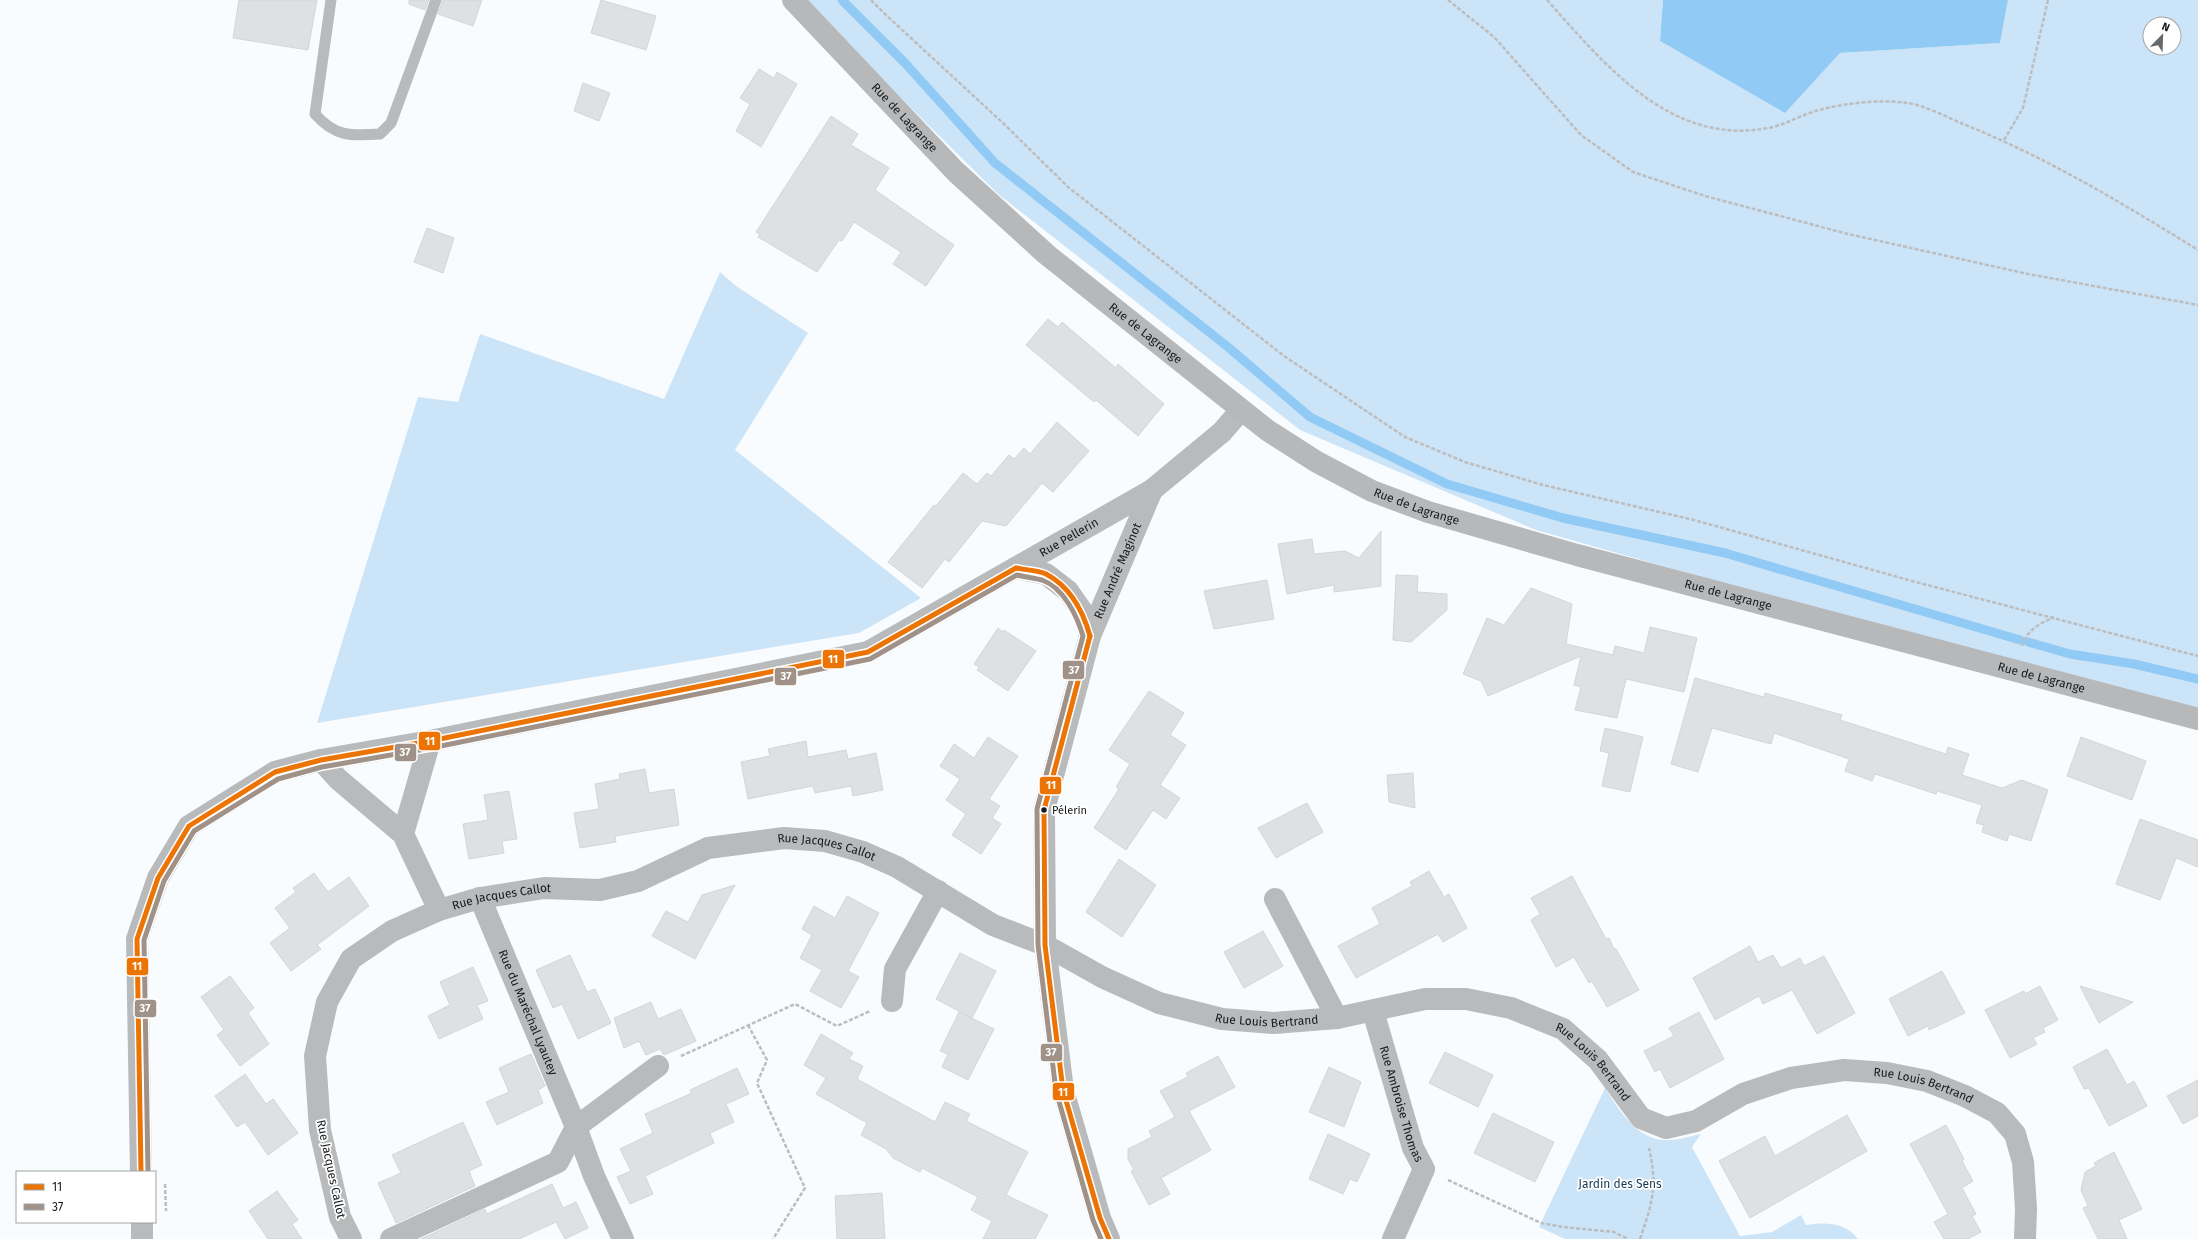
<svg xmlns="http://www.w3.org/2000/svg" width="2198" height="1239" viewBox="0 0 2198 1239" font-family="'Fira Sans',sans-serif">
<rect width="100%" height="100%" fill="#f9fcfe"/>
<!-- green -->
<g fill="#cce4f8" fill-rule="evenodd">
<path d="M802 0H1663L1660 41 1785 112 1840 53 2000 43 2008 0H2198V718L1536 530 1300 430 998 194ZM2150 24H2174V48H2150Z"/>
<path d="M720 272 736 286 808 333 735 450 921 598 859 633 317 723 418 397 458 402 480 334 664 399Z"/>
<path d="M1605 1088C1618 1109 1637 1139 1664 1140 1676 1141 1690 1136 1701 1134L1692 1147 1740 1236 1772 1232 1801 1215 1806 1225C1826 1222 1845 1222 1858 1239H1565L1539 1227Z"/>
</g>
<!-- water -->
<path fill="#91caf4" d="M1663 0H2008L2000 43 1840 53 1785 113 1660 41Z"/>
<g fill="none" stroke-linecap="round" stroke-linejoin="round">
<!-- stream -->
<g stroke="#91caf4" stroke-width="9">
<path d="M842 0 905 63 995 163 1228 347 1310 417 1447 484 1563 518 1725 553 2020 640"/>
<path d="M2028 642 2070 654 2134 664 2198 679"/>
</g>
</g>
<!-- building -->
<g fill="#dee1e3" stroke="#d2d6d8">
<path d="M239 0H317L308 50 233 38Z"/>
<path d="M409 0H429L425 10 409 4Z"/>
<path d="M443 0H482L473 26 438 14Z"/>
<path d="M601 0 656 16 646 50 591 33Z"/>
<path d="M759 69 774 78 777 72 797 84 761 147 736 131 750 104 740 98Z"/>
<path d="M583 83 610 93 599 121 574 111Z"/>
<path d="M831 116 858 134 851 145 889 168 875 190 954 245 926 286 893 264 901 252 854 222 842 241 839 240 817 272 758 237 760 234 756 232Z"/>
<path d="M427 228 454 238 443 273 414 262Z"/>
<path d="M1048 319 1058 327 1062 322 1116 368 1118 364 1164 404 1138 436 1096 400 1094 402 1026 345Z"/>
<path d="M1057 422 1089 451 1053 492 1042 483 1006 526 982 521 949 562 945 559 922 588 888 562 934 505 936 506 963 473 977 484 987 473 991 476 1009 455 1014 459 1024 448 1030 454Z"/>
<path d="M1381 531V586L1334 592V585L1287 594 1278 544 1312 539 1314 554 1345 551 1359 558Z"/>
<path d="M1396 575 1418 576 1417 592 1447 594V610L1411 642 1393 640Z"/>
<path d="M1267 580 1274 619 1214 629 1204 591Z"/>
<path d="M1531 588 1572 604 1566 644 1613 655 1615 646 1644 653 1650 627 1697 638 1684 692 1626 679 1617 718 1575 710 1581 687 1574 685 1581 656 1488 696 1481 681 1463 674 1487 618 1504 625Z"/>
<path d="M998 628 1003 632 1004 630 1036 651 1008 691 977 670 979 667 974 664Z"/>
<path d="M1695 678 1764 697 1765 693 1842 715 1840 720 1946 754 1948 747 1969 754 1962 775 2002 788 2022 780 2048 790 2031 841 2009 834 2007 841 1982 832 1984 825 1976 823 1982 805 1937 791 1936 794 1875 774 1872 781 1845 771 1849 759 1774 733 1771 744 1712 728 1698 772 1671 764Z"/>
<path d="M1149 691 1184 713 1170 735 1186 745 1160 785 1180 798 1166 819 1153 810 1126 850 1094 828 1119 789 1116 787 1130 764 1109 750Z"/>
<path d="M1605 728 1643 737 1630 792 1602 786 1609 753 1600 751Z"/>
<path d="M988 737 1018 756 989 799 1000 806 992 818 1001 824 981 854 952 835 966 814 946 800 960 779 940 766 954 744 974 758Z"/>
<path d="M2081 737 2146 761 2132 800 2067 776Z"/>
<path d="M806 741 808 757 846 750 848 759 876 753 883 790 853 796 851 786 815 793 813 786 748 799 741 762 770 756 768 749Z"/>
<path d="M645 769 649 793 674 789 679 825 615 836 616 842 580 848 574 813 599 809 595 784 620 779 619 774Z"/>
<path d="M1413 773 1415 808 1389 802 1387 775Z"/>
<path d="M509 791 517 839 502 841 504 853 469 859 463 824 488 820 484 795Z"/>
<path d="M1307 803 1323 832 1276 858 1258 828Z"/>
<path d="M2140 819 2198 840V867L2176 858 2160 900 2116 884Z"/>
<path d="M1119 859 1156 885 1122 937 1086 912Z"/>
<path d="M1429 871 1444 897 1449 894 1467 928 1443 942 1438 934 1356 978 1338 946 1380 924 1372 908 1412 886 1410 882Z"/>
<path d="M314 873 328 892 349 877 369 906 317 945 321 949 291 971 270 943 290 928 275 908 296 892 293 888Z"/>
<path d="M1572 876 1606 939 1609 938 1614 949H1616L1639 990 1607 1007 1592 981 1589 983 1574 957 1556 967 1531 920 1540 914 1531 898Z"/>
<path d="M735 885 695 959 652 936 666 911 688 922 702 895Z"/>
<path d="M847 896 879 913 848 971 859 977 841 1008 810 991 822 970 800 958 812 935 802 929 814 906 835 918Z"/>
<path d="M1263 931 1283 966 1244 988 1224 952Z"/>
<path d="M1750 946 1758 962 1773 955 1781 968 1800 958 1804 966 1824 956 1855 1013 1817 1034 1792 990 1763 1004 1759 996 1715 1020 1693 978Z"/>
<path d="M960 953 996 971 972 1018 936 999Z"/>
<path d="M570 955 587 992 595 989 611 1023 578 1039 562 1004 553 1008 536 970Z"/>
<path d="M473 967 488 1001 477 1005 483 1019 439 1039 428 1016 450 1005 440 982Z"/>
<path d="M1942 971 1965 1013 1929 1030 1928 1026 1908 1036 1889 999Z"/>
<path d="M230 976 254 1008 248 1013 269 1044 240 1066 217 1035 224 1030 201 997Z"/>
<path d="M2040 986 2058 1020 2043 1028 2045 1032 2033 1038 2037 1044 2010 1058 1985 1010 2024 991 2025 994Z"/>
<path d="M2080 986 2133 1002 2099 1023Z"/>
<path d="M651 1002 658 1019 681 1009 696 1041 664 1055 660 1049 646 1055 639 1041 624 1048 614 1018Z"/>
<path d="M959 1012 994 1029 968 1080 942 1067 948 1054 940 1051Z"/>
<path d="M1699 1012 1724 1059 1670 1088 1660 1069 1655 1072 1644 1051 1674 1036 1669 1028Z"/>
<path d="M821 1034 853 1053 849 1059 863 1066 857 1079 935 1122 945 1102 970 1114 966 1121 1028 1152 1006 1195 1048 1215 1035 1239H983L992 1221 971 1210 978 1197 922 1168 920 1172 893 1158 886 1149 861 1135 867 1123 816 1094 826 1078 804 1065Z"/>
<path d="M2107 1049 2127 1085 2134 1081 2147 1106 2109 1126 2089 1088 2084 1089 2073 1067Z"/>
<path d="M1445 1052 1493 1075 1478 1107 1429 1083Z"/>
<path d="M531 1054 545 1086 538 1090 543 1103 497 1125 486 1102 509 1092 499 1068Z"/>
<path d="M1218 1056 1235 1087 1189 1111 1211 1150 1161 1178 1170 1194 1149 1205 1131 1171 1134 1170 1128 1159V1149L1152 1137 1149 1131 1177 1116 1175 1117 1160 1091 1188 1077 1186 1073Z"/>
<path d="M1329 1067 1361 1082 1344 1127 1309 1112Z"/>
<path d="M737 1068 749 1094 726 1104 734 1122 710 1133 714 1143 645 1176 653 1194 630 1204 617 1177 631 1171 620 1149 653 1133 645 1114 692 1093 690 1090Z"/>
<path d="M245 1074 266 1104 273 1099 298 1133 268 1155 245 1122 237 1127 215 1096Z"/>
<path d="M2198 1080V1116L2183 1124 2167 1096Z"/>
<path d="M1493 1113 1554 1142 1535 1182 1474 1153Z"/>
<path d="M1847 1115 1867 1151 1750 1218 1719 1161 1765 1136 1775 1156Z"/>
<path d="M463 1122 482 1165 469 1171 475 1186 396 1223 378 1183 401 1173 392 1155Z"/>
<path d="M1946 1125 1964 1159 1962 1161 1973 1181 1962 1188 1976 1214 1972 1216 1981 1232 1968 1239H1944L1934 1222 1948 1214 1910 1144Z"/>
<path d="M1328 1134 1370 1154 1357 1182 1350 1179 1343 1194 1309 1179Z"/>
<path d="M2114 1152 2142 1209 2119 1220 2127 1239H2098L2083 1208 2088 1206 2081 1190 2085 1172 2096 1166 2094 1163Z"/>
<path d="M552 1184 563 1208 576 1202 588 1228 565 1239 556 1222 519 1239H421L485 1209 487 1214Z"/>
<path d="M277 1191 298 1220 292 1224 302 1239H268L249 1211Z"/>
<path d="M882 1193 885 1239H837L835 1196Z"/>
</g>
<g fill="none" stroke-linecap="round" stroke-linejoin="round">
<!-- path -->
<g stroke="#bcbdbe" stroke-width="2.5" stroke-dasharray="4 2" stroke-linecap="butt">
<path d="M871 0 886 15 1004 124 1068 187 1284 356 1405 437 1465 462 1543 485 1694 520 1912 581 2198 656"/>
<path d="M1448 0 1494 37 1581 135 1633 172 1705 196 1848 234 2028 274 2198 305"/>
<path d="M1547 0C1607 67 1673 149 1773 127 1789 123 1803 114 1819 110 1846 103 1879 99 1907 103 1924 105 1947 117 1963 124 2046 157 2122 203 2198 250"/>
<path d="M2004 140 2023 108 2048 0"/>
<path d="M2022 646C2027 630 2039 624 2054 617"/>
<path d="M748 1025 767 1060 757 1083 805 1188 773 1239"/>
<path d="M681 1056 795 1004 837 1026 870 1011"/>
<path d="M1448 1180 1541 1223 1563 1227 1614 1232 1628 1239"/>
<path d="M165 1184 166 1211"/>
<path d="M1640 1239C1652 1204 1658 1186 1649 1148"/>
</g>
<!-- lane -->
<path stroke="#b8babb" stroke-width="11" d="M331 0 315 114C335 137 351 136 380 134L391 123 436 0"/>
<!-- street -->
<g stroke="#b8babb" stroke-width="22">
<path d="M1016 568 1046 574 1068 591 1084 614 1090 636"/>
<path d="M321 760 338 779 403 834 439 910"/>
<path d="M403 834 430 741"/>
<path id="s1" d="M480 898 576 1127 594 1176 623 1239"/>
<path d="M1275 899 1337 1018"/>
<path d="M892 1001 895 969 938 891"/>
<path id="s2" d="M1373 1011 1413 1148 1424 1169 1393 1239"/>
<path id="s3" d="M141 1172 137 939 158 878 189 826 275 772 321 760 430 741 868 652 1152 490 1222 432 1241 410"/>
<path d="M142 1222V1239"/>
<path id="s4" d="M351 1239 340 1217 320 1130 315 1056 327 1002 351 959 392 931 439 910 480 898 544 888 600 890 638 881 708 848 784 838 825 841 863 852 897 867 993 925 1045 945 1102 977 1159 1003 1222 1019 1274 1023 1337 1018 1425 999H1466L1511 1008 1563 1029 1598 1060 1641 1118 1666 1128 1696 1121 1743 1094 1791 1078 1844 1070 1887 1073 1927 1081 1965 1096 1997 1113 2015 1134 2023 1162 2026 1209 2025 1239"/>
<path d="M391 1239 558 1162 576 1127 658 1066"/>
<path id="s5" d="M1109 1239 1100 1218 1063 1090 1045 945 1044 810 1090 636 1152 490"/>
</g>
<!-- secondary -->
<path stroke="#b7b8ba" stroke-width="22" id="s6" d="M793 0 956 172 1046 254 1267 430 1317 462 1372 491 1428 512 1577 555 2198 719"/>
<defs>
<g id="bus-1">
<path d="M1016 568C1025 570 1038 570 1046 574 1071 587 1083 611 1090 636"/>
<path d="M1090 636 1044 810 1045 945 1063 1090 1100 1218 1109 1239"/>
<path d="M141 1172 137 939 158 878 189 826 275 772 321 760 430 741 868 652 1016 568"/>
</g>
<path id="bus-2" d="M148 1172 144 940 164 881 194 831 278 779 322 767 431 748 870 659 1017 575C1025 577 1034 578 1042 580 1064 588 1077 616 1083 636L1037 809 1038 945 1056 1091 1093 1220 1101 1239"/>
</defs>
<!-- bus-1 casing -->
<use href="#bus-1" stroke="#fff" stroke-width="8"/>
<!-- bus-2 casing -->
<use href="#bus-2" stroke="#fff" stroke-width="8"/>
<!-- bus-1 -->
<use href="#bus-1" stroke="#ec7404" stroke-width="5"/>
<!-- bus-2 -->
<use href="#bus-2" stroke="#a09288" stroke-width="5"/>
</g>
<!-- markers -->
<circle fill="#171a1c" stroke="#fff" stroke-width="1.5" cx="1044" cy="810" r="3.5"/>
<g text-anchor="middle" stroke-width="3.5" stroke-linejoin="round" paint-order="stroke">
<!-- bus labels -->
<g font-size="11" fill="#171a1c" stroke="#fff" text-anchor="start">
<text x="1052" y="814">Pélerin</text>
</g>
<!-- street labels -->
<g font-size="12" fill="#171a1c" stroke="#fff">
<text dy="4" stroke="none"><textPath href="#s6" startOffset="162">Rue de Lagrange</textPath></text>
<text dy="4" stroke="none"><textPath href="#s6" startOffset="486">Rue de Lagrange</textPath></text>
<text dy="4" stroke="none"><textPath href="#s6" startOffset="810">Rue de Lagrange</textPath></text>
<text dy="4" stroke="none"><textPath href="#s3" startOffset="1296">Rue Pellerin</textPath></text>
<text dy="4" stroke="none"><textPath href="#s5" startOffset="688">Rue André Maginot</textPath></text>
<text dy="4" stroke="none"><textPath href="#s6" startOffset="1134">Rue de Lagrange</textPath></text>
<text dy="4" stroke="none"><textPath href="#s6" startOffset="1458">Rue de Lagrange</textPath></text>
<text dy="4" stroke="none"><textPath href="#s4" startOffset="794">Rue Jacques Callot</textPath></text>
<text dy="4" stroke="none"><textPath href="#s4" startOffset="458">Rue Jacques Callot</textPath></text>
<text dy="4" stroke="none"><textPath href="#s1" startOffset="124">Rue du Maréchal Lyautey</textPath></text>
<text dy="4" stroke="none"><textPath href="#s4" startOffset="1274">Rue Louis Bertrand</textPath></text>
<text dy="4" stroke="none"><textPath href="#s4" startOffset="1622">Rue Louis Bertrand</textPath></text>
<text dy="4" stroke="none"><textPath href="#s4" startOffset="1994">Rue Louis Bertrand</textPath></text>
<text dy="4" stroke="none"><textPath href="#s2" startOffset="97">Rue Ambroise Thomas</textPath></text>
<text transform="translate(331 1169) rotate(78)" y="4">Rue Jacques Callot</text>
</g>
<!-- park labels -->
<g font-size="12" fill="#163850" stroke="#fff">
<text x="1620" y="1188">Jardin des Sens</text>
</g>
</g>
<g stroke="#fff" stroke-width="1.5">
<rect x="822" y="649" width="23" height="20" rx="4" fill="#ec7404"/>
<rect x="1062" y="660" width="23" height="20" rx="4" fill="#a09288"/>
<rect x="774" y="667" width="23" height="19" rx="4" fill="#a09288"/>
<rect x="418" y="731" width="23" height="20" rx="4" fill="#ec7404"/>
<rect x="394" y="743" width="23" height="19" rx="4" fill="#a09288"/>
<rect x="1039" y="776" width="23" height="19" rx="4" fill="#ec7404"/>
<rect x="126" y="957" width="23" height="19" rx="4" fill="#ec7404"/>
<rect x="134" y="999" width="23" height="19" rx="4" fill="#a09288"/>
<rect x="1040" y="1043" width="23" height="19" rx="4" fill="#a09288"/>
<rect x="1052" y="1082" width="23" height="19" rx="4" fill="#ec7404"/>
</g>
<g font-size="11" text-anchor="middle" font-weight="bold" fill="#fff">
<text x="833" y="663">11</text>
<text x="1074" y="674">37</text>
<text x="786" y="680">37</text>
<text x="430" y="745">11</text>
<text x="405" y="756">37</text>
<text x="1051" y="789">11</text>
<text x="137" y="970">11</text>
<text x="145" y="1012">37</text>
<text x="1051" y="1056">37</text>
<text x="1063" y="1096">11</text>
</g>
<!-- legend -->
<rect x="16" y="1171" width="140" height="52" fill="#ffffff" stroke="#a2a3a4"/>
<rect x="24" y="1184" width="20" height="6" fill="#ec7404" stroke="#a2a3a4"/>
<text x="52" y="1191" font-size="12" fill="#171a1c">11</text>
<rect x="24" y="1204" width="20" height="6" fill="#a09288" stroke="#a2a3a4"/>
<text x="52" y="1211" font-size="12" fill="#171a1c">37</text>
<!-- north arrow -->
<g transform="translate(2162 36) rotate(23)"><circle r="19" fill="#ffffff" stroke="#a2a3a4"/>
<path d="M0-3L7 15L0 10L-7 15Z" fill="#66696b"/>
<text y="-6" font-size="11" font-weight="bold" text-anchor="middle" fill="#171a1c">N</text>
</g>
</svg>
